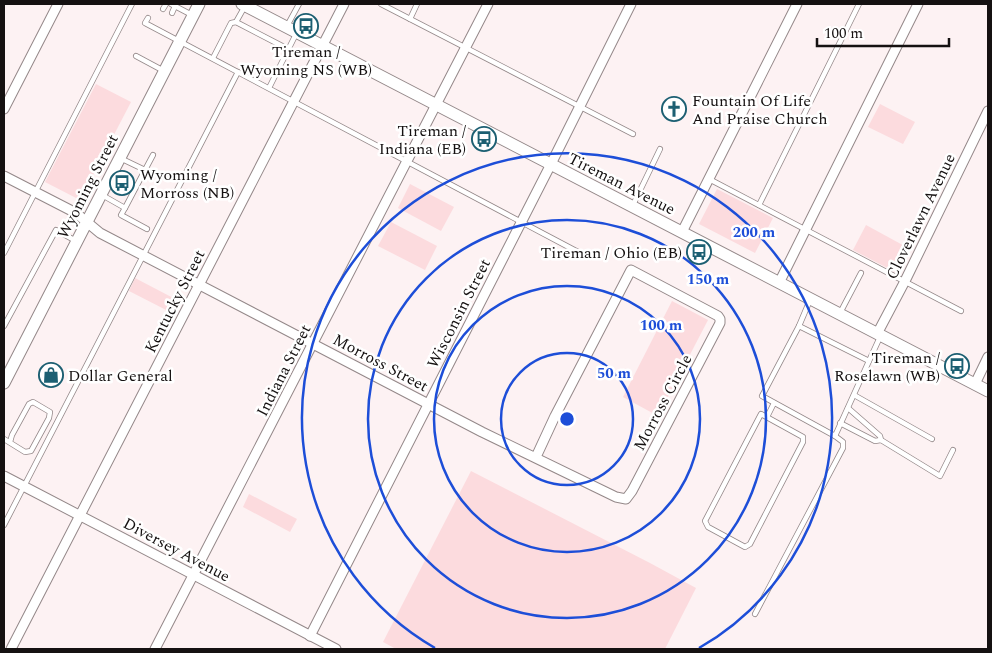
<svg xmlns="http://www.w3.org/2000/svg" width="992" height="653" viewBox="0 0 992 653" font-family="Spectral,serif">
<rect width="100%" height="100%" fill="#fdf2f3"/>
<!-- green -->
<g fill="#fcdbde">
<path d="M96 84 131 102 80 200 45 182Z"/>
<path d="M880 104 915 122 903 144 868 127Z"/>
<path d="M410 184 454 207 441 231 398 208Z"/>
<path d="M717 189 773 218 755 253 699 224Z"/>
<path d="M391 222 437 246 425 270 378 246Z"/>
<path d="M866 225 910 249 897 273 853 250Z"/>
<path d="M135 278 179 301 172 313 129 291Z"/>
<path d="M672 301 708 320 658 416 623 397Z"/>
<path d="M471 471 650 563 696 588 665 649H396L383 642Z"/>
<path d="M249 494 297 519 290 532 243 507Z"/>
</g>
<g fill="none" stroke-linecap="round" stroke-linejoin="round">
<defs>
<g id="lane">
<path d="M171 4 192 15"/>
<path d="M381 4 633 134"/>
<path d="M163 9 166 4"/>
<path d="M172 13 175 6"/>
<path d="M148 18 145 23 580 253"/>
<path d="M410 19 417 4"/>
<path d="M236 22 245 6"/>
<path d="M287 26 299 4"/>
<path d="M136 56 164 71"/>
<path d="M213 58 231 23 236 22 288 49"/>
<path d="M269 88 296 34"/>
<path d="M145 170 153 155"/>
<path d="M709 179 961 311"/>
<path d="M102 195 125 208 145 170 120 158"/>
<path d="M633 205 660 149"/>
<path d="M759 205 859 4"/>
<path d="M125 208 121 215 147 229"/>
<path d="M4 253 132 4"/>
<path d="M840 313 861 273"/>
<path d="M4 326 56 230 76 241"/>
<path d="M799 326 810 300"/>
<path d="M854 395 932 439"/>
<path d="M848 408 880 436 881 440 940 476 953 450"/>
<path d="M761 414 803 437V442L750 544 745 547 708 527 705 521Z"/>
<path d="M767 417 774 403"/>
<path d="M840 423 875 441 881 440"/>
<path d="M835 436 869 361"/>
<path d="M4 439 25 452 31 451 49 418 50 412 33 402 29 404 12 435 10 442"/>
<path d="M4 525 238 72"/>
<path d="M755 614 843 448V442L835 436 762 396 799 326 869 361 880 337"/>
</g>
<g id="street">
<path d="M4 109 58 4"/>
<path d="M4 176 76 213 100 233 482 432 616 497 626 499 632 491 720 323V319L718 316 631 270 555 416 536 457"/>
<path d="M682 232 797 4"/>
<path d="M779 283 918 4"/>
<path d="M877 334 905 281 988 111"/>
<path d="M975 384 988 357"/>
<path d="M4 476 336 649"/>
<path d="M310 636 551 164 631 4"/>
<path d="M11 649 344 4"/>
<path d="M155 649 488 4"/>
</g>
<g id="secondary">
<path d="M242 4 988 391"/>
<path d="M4 383 199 4"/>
</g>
</defs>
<!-- lane casing -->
<use href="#lane" stroke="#948889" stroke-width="6"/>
<!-- street casing -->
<use href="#street" stroke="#948889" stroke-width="11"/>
<!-- secondary casing -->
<use href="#secondary" stroke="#948889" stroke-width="13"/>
<!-- lane -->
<use href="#lane" stroke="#fff" stroke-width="4.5"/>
<!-- street -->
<use href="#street" stroke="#fff" stroke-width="9"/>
<!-- secondary -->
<use href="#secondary" stroke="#fff" stroke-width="11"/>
</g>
<!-- distance rings -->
<g fill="none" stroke="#1d4ed8" stroke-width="2.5">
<circle cx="567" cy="419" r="66"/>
<circle cx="567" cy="419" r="133"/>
<circle cx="567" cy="419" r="199"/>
<path d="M435 648A265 265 0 1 1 699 648"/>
</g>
<!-- icons -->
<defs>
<symbol id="bus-ring" viewBox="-11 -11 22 22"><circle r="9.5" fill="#fff" stroke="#1c5f72" stroke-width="1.5"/><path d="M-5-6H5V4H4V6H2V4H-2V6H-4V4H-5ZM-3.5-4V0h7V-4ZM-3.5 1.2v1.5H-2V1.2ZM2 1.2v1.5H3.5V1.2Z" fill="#1c5f72"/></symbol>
<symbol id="church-ring" viewBox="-11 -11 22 22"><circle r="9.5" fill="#fff" stroke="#1c5f72" stroke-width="1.5"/><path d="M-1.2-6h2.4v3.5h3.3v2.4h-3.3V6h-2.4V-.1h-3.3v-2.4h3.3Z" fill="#1c5f72"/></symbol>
<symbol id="shop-ring" viewBox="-11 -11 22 22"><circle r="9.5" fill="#fff" stroke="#1c5f72" stroke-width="1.5"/><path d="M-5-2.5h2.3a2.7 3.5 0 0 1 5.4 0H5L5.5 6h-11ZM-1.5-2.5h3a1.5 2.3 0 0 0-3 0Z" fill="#1c5f72"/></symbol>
</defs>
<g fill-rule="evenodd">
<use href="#bus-ring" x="292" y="12" width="28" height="28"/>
<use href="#church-ring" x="660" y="95" width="28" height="28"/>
<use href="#bus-ring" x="470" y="125" width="28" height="28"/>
<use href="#bus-ring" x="108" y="169" width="28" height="28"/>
<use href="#bus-ring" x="685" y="238" width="28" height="28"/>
<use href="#bus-ring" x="943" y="352" width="28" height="28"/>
<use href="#shop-ring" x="37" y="361" width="28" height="28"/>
</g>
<g text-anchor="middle" stroke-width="5" stroke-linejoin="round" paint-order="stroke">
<!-- poi labels -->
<g font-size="16" fill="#151111" stroke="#fff" text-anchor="start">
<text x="306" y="57" text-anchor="middle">Tireman /<tspan x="306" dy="18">Wyoming NS (WB)</tspan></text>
<text x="692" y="106">Fountain Of Life<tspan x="692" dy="18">And Praise Church</tspan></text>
<text x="466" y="136" text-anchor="end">Tireman /<tspan x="466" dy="18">Indiana (EB)</tspan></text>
<text x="140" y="180">Wyoming /<tspan x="140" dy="18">Morross (NB)</tspan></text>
<text x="682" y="258" text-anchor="end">Tireman / Ohio (EB)</text>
<text x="940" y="363" text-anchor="end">Tireman /<tspan x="940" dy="18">Roselawn (WB)</tspan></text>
<text x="68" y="381">Dollar General</text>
</g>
<!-- street labels -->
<g font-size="16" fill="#151111" stroke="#fff">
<text transform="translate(622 183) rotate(27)" y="6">Tireman Avenue</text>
<text transform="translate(87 186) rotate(-63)" y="6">Wyoming Street</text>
<text transform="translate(920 216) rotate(-64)" y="6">Cloverlawn Avenue</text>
<text transform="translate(174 301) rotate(-63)" y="6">Kentucky Street</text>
<text transform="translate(458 313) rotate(-63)" y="6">Wisconsin Street</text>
<text transform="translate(381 362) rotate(28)" y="6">Morross Street</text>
<text transform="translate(283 370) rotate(-63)" y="6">Indiana Street</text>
<text transform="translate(662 402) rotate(-62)" y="6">Morross Circle</text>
<text transform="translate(177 549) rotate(28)" y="6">Diversey Avenue</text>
</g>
</g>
<circle cx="567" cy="419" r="8" fill="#1d4ed8" stroke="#fff" stroke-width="2.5"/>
<g font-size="15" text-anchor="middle" font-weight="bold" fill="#1d4ed8" stroke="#fff" stroke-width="5" stroke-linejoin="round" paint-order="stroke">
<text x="754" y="237">200 m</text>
<text x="708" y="284">150 m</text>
<text x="661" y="330">100 m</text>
<text x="614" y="378">50 m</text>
</g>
<!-- border -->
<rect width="992" height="653" fill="none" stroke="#151111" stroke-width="10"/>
<!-- scale -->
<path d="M817 38v8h132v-8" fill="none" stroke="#151111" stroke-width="2.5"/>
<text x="824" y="38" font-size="15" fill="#151111" stroke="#ffffff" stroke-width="4" paint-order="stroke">100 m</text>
</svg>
